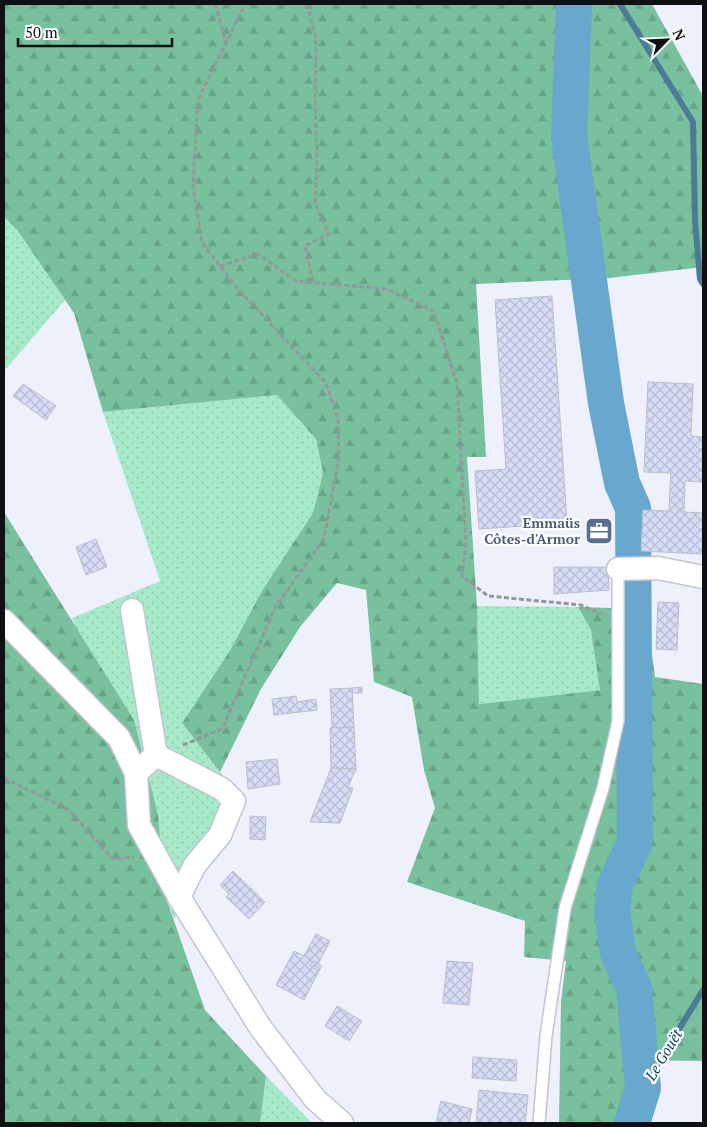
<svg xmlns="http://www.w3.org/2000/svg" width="707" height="1127" viewBox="0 0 707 1127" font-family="'PT Serif',serif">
<defs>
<pattern id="grass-dots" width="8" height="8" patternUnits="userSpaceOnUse" patternTransform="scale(1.25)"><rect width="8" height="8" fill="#a7eac9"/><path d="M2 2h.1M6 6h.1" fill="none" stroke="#8fc8ac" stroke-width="1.8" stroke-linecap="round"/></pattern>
<pattern id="forest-firs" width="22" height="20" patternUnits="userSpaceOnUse" patternTransform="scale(1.25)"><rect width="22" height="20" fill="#79c09e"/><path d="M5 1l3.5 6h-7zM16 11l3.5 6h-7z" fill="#67a487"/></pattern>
<pattern id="building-cross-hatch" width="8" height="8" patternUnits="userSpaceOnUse" patternTransform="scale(1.25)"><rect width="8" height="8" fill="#d6dcf5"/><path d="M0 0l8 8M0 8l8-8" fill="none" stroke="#b6bcd1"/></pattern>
</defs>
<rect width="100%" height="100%" fill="#eef0fc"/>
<!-- grass -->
<g fill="url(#grass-dots)">
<path d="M4 217 18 231 65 300 6 369 4 368Z"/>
<path d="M277 395 316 439 323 473 313 513 263 589 229 652 182 723 243 801 174 919 72 618 160 581 103 412Z"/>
<path d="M477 606 578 607 591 630 601 690 479 704Z"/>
<path d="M266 1076 312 1123H260Z"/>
</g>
<!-- forest -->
<g fill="url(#forest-firs)">
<path d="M4 4H652L703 96V267L609 278 476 284 486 457H467L477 606 479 704 600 690 591 630 578 607 646 609 655 677 703 684V1061L636 1060 631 1097 650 1123H559L561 1001 566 961 524 957 525 921 407 882 435 808 424 770 412 697 374 682 366 590 337 583 300 627 261 689 220 772 182 723 229 652 263 589 313 513 323 473 316 439 277 395 103 412 74 313 18 231 4 217Z"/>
<path d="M4 512 134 720 158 815 165 895 205 1010 266 1076 260 1123H4Z"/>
</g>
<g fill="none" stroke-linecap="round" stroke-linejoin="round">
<!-- stream -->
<g stroke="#4d7a96" stroke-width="6">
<path d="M620 4 693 122 695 220 700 279 703 284"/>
<path d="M643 1088 703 990"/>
</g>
<!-- river -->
<path stroke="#68a7ce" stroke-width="36" d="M574 4 569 136 606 403 622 483 633 508 635 842 615 885 612 911 618 953 634 988 643 1088 632 1123"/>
</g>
<!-- building -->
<g fill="url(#building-cross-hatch)" stroke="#bbbec9">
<path d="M552 296 567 523 479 529 475 471 506 469 495 300Z"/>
<path d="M648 382 693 384 691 436 703 437V482L685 481 684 512 703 513V554L641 551 643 510 669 511 670 486 671 473 644 472Z"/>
<path d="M23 384 56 406 46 420 13 396Z"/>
<path d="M96 539 107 567 86 575 76 547Z"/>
<path d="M554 567H608L609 590 554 594Z"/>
<path d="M658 602 679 603 677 650 656 649Z"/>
<path d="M362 687V693H352V688Z"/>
<path d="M352 688 354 727 332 728 330 689Z"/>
<path d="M296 696 297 702 316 699 317 710 274 715 272 699Z"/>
<path d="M354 727 356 769 331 768 330 728Z"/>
<path d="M277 759 280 784 248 789 246 762Z"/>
<path d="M331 768 356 769 348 787 353 788 340 823 310 822Z"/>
<path d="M250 816 266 817 265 840 250 839Z"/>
<path d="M233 871 265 902 249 919 226 897 229 894 220 885Z"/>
<path d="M316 934 330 941 318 964 313 961 310 966 319 971 304 1000 276 985 294 951 304 956Z"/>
<path d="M313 961 322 966 319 971 310 966Z"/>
<path d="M447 961 473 963 469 1005 443 1003Z"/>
<path d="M337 1006 362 1021 349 1041 325 1026Z"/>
<path d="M473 1057 517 1060 516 1081 472 1078Z"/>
<path d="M479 1090 528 1095 525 1123H476Z"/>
<path d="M441 1101 472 1109 469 1123H436Z"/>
</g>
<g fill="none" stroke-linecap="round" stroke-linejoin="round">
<defs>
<path id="lane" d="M539 1123 546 1036 565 908 603 788 618 721V569"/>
<g id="street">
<path d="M618 569 658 568 703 577"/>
<path d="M132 610 156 755"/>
<path d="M4 621 119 738 136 773"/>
<path d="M156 755 136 773 139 825 179 897 260 1027 315 1099 342 1123"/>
<path d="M156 755 222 789 234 801 220 835 195 865 179 897"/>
</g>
</defs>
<!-- lane casing -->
<use href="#lane" stroke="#c2c5d0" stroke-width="14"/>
<!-- street casing -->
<use href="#street" stroke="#c2c5d0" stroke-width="25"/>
<!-- path -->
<g stroke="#94969e" stroke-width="3" stroke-dasharray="5 2.5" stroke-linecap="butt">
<path d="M215 4 226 42"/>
<path d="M307 4 316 38 315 101 317 158 315 204 329 234 305 246 313 282"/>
<path d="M220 266 258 254 296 281 386 289 434 311 457 384 466 543 462 576 488 596 581 605 602 614"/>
<path d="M183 745 222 729 276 606 324 539 339 457 338 419 326 383 238 289 202 243 193 185 198 100 245 4"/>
<path d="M4 778 69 810 113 859 134 857"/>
</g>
<!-- lane -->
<use href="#lane" stroke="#fff" stroke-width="11"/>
<!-- street -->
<use href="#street" stroke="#fff" stroke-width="22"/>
</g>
<!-- icons -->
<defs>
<symbol id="office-square" viewBox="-11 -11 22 22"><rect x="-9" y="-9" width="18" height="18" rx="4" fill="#5c6f8a" stroke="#fff"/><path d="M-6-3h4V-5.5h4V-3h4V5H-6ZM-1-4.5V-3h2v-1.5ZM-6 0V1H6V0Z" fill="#fff"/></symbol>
</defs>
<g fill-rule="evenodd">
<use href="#office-square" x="583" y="515" width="32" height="32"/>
</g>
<g text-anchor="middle" stroke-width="4.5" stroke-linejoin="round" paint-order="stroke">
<!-- service labels -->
<g font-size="14" font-weight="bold" fill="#4e5e75" stroke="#fff" text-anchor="end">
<text x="580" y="528">Emmaüs<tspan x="580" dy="16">Côtes-d'Armor</tspan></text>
</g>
<!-- water labels -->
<g font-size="15" font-style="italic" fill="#10435f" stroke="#fff">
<text transform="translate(664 1055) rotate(-59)" y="5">Le Gouët</text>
</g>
</g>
<!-- border -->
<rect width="707" height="1127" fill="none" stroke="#0f1013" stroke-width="10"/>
<!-- north arrow -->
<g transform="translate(667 40) rotate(66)" stroke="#ffffff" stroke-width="4" paint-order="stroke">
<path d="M0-4L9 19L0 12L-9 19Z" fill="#0f1013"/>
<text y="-8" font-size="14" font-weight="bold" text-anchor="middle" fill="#0f1013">N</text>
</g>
<!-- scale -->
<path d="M18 38v8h154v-8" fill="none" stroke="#0f1013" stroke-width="2.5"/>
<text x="25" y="38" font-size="15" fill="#0f1013" stroke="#ffffff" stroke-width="4" paint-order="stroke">50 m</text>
</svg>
